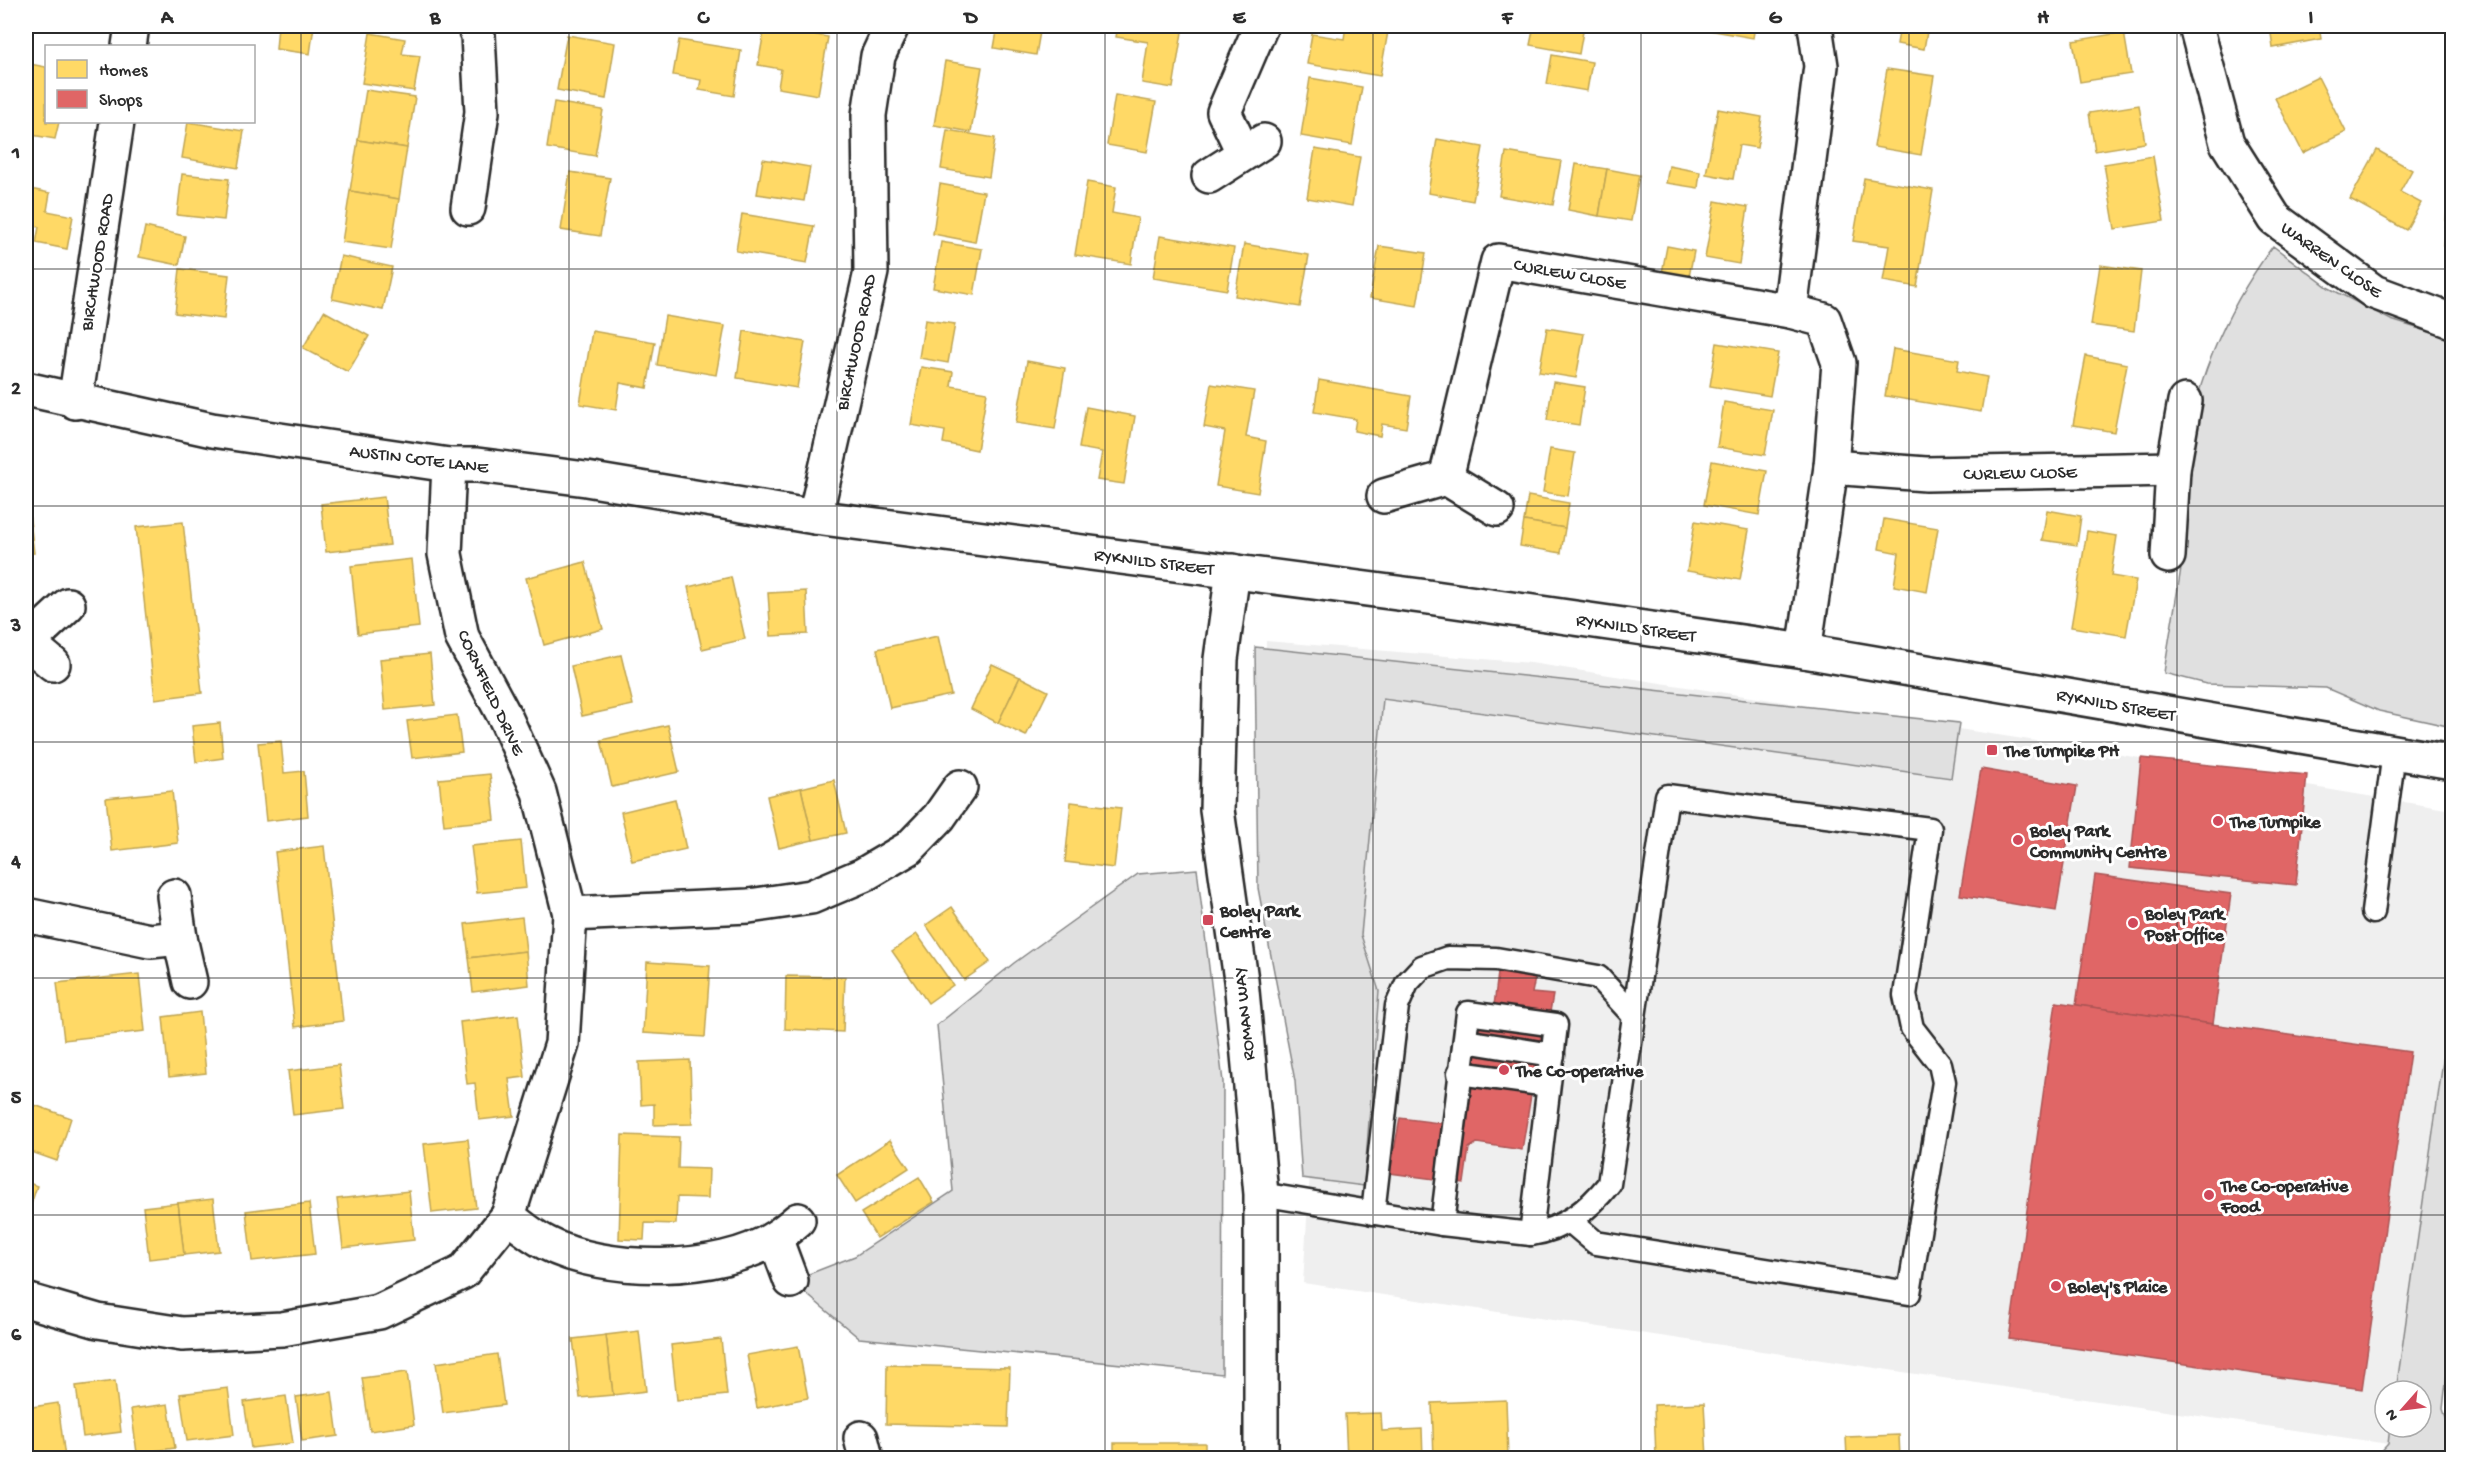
<svg xmlns="http://www.w3.org/2000/svg" width="2478" height="1484" viewBox="0 0 2478 1484" font-family="'Gochi Hand',sans-serif">
<rect width="100%" height="100%" fill="#fff"/>
<filter id="ink" filterUnits="userSpaceOnUse"><feTurbulence type="fractalNoise" baseFrequency=".0167" numOctaves="2"/><feDisplacementMap in="SourceGraphic" scale="12" xChannelSelector="R" yChannelSelector="G"/><feConvolveMatrix kernelMatrix="1 2 1 2 8 2 1 2 1" color-interpolation-filters="sRGB"/></filter>
<g filter="url(#ink)">
<!-- built -->
<path fill="#efefef" d="M1266 641 1531 663 2068 746 2452 810V998L2396 1391H2385V1427H2390L2388 1444 1303 1283 1310 1172 1263 797Z"/>
<!-- green -->
<g fill="#e0e0e0" stroke="#868686" stroke-width="1.5">
<path d="M2273 246 2329 288 2391 320 2452 339V727L2379 711 2326 688 2207 684 2164 673C2171 622 2183 570 2187 519 2188 504 2184 488 2185 473 2189 392 2225 311 2273 246Z"/>
<path d="M1255 647 1959 723 1951 778 1383 699 1361 935 1379 991 1364 1186 1302 1178 1295 1081 1258 888Z"/>
<path d="M1197 869 1223 1082 1222 1374 859 1338 791 1281 855 1256 953 1191 937 1025 1014 963 1138 874Z"/>
<path d="M2452 998V1328L2443 1409 2452 1437V1458H2375L2388 1444 2390 1427H2421V1391H2396Z"/>
</g>
<!-- homes -->
<g fill="#ffd966" stroke="#bfa554" stroke-width="1.5">
<path d="M278 26H314L310 54 276 49Z"/>
<path d="M765 26 828 37 818 95 778 88 781 69 758 65Z"/>
<path d="M998 26H1041L1036 55 994 48Z"/>
<path d="M1118 26H1183L1173 88 1142 83 1148 42 1116 37Z"/>
<path d="M1346 26H1389L1380 76 1307 64 1312 34 1344 39Z"/>
<path d="M1534 26H1584L1579 54 1530 45Z"/>
<path d="M1686 26H1755L1753 38Z"/>
<path d="M1900 26H1928L1924 49 1897 44Z"/>
<path d="M2270 26H2319L2321 39 2273 48Z"/>
<path d="M2124 32 2131 74 2080 82 2073 41Z"/>
<path d="M370 33 405 39 402 54 420 56 414 91 362 83Z"/>
<path d="M567 35 615 43 606 99 557 90Z"/>
<path d="M679 40 741 50 734 96 699 90 701 80 673 75Z"/>
<path d="M1552 55 1592 62 1587 91 1547 84Z"/>
<path d="M945 61 982 67 971 132 934 125Z"/>
<path d="M30 64 46 67V122H59L55 139 26 134V85Z"/>
<path d="M1887 69 1934 76 1921 155 1874 147Z"/>
<path d="M2318 77 2346 132 2303 153 2275 98Z"/>
<path d="M1310 78 1362 87 1352 145 1301 136Z"/>
<path d="M366 90 415 97 407 148 358 140Z"/>
<path d="M1115 95 1156 102 1147 152 1107 145Z"/>
<path d="M554 102 603 110 595 156 547 148Z"/>
<path d="M2139 105 2145 143 2095 151 2089 113Z"/>
<path d="M1718 109 1762 117 1757 148 1739 145 1733 179 1706 174Z"/>
<path d="M188 122 244 131 238 168 182 158Z"/>
<path d="M947 130 995 138 989 177 941 169Z"/>
<path d="M1437 139 1483 147 1473 201 1428 193Z"/>
<path d="M358 140 407 148 399 199 350 191Z"/>
<path d="M1315 149 1360 157 1352 206 1307 198Z"/>
<path d="M2377 150 2412 170 2400 192 2421 203 2406 230 2350 199Z"/>
<path d="M1506 152 1561 161 1553 205 1499 196Z"/>
<path d="M2153 156 2164 221 2115 229 2104 164Z"/>
<path d="M763 159 810 167 804 201 757 194Z"/>
<path d="M1576 164 1607 169 1599 216 1568 210Z"/>
<path d="M1669 166 1700 172 1698 188 1666 183Z"/>
<path d="M1607 169 1639 175 1631 221 1599 216Z"/>
<path d="M570 172 610 178 600 236 561 230Z"/>
<path d="M2450 173H2452V246H2444Z"/>
<path d="M182 174 229 179 224 220 177 215Z"/>
<path d="M1864 178 1933 190 1917 287 1883 281 1889 246 1853 241Z"/>
<path d="M1087 182 1116 187 1112 213 1138 218 1131 264 1075 255Z"/>
<path d="M940 184 984 192 975 242 933 234Z"/>
<path d="M26 188 50 193 47 211 73 216 67 249 36 243 39 227 26 225Z"/>
<path d="M350 191 399 199 391 249 342 242Z"/>
<path d="M1715 201 1748 207 1739 264 1705 258Z"/>
<path d="M742 214 814 226 807 263 736 251Z"/>
<path d="M145 227 185 236 179 265 139 257Z"/>
<path d="M1160 236 1234 248 1227 290 1153 278Z"/>
<path d="M941 242 982 249 974 295 933 288Z"/>
<path d="M1244 244 1309 255 1300 307 1235 296Z"/>
<path d="M1379 246 1426 253 1417 306 1370 298Z"/>
<path d="M1667 246 1694 251 1689 277 1662 273Z"/>
<path d="M341 256 392 267 383 310 332 299Z"/>
<path d="M2100 265 2141 271 2134 331 2091 325Z"/>
<path d="M180 269 229 275 224 319 175 313Z"/>
<path d="M324 311 369 336 348 372 303 348Z"/>
<path d="M665 316 725 326 716 375 657 365Z"/>
<path d="M925 320 955 324 948 363 919 358Z"/>
<path d="M1547 328 1584 334 1576 378 1539 372Z"/>
<path d="M592 331 655 342 647 388 620 383 616 410 580 404Z"/>
<path d="M744 331 805 342 797 388 737 378Z"/>
<path d="M1717 343 1778 353 1770 396 1710 386Z"/>
<path d="M1893 349 1959 360 1957 371 1987 377 1981 412 1885 396Z"/>
<path d="M2086 356 2127 364 2114 432 2073 425Z"/>
<path d="M1027 361 1065 368 1055 429 1016 423Z"/>
<path d="M921 367 953 372 951 386 987 392 977 450 943 443 945 431 911 425Z"/>
<path d="M1319 380 1411 396 1406 428 1382 424 1380 436 1354 431 1356 419 1314 412Z"/>
<path d="M1553 382 1585 387 1579 425 1547 420Z"/>
<path d="M1211 384 1254 391 1246 437 1266 441 1258 493 1216 486 1225 431 1204 427Z"/>
<path d="M1724 402 1773 410 1765 455 1717 447Z"/>
<path d="M1086 407 1135 416 1124 484 1097 480 1102 452 1079 448Z"/>
<path d="M1550 449 1575 453 1568 496 1543 492Z"/>
<path d="M1712 461 1767 471 1759 515 1704 505Z"/>
<path d="M1528 496 1569 503 1565 528 1524 521Z"/>
<path d="M384 497 390 545 326 552 321 504Z"/>
<path d="M26 504H28L34 553 26 554Z"/>
<path d="M2047 510 2081 516 2077 545 2042 540Z"/>
<path d="M1884 519 1938 528 1927 592 1894 586 1899 553 1879 549Z"/>
<path d="M1524 521 1565 528 1561 553 1520 546Z"/>
<path d="M1695 521 1749 530 1740 580 1687 571Z"/>
<path d="M183 522 202 693 155 699 136 527Z"/>
<path d="M2087 531 2117 536 2111 576 2136 580 2126 636 2071 627Z"/>
<path d="M412 559 419 627 358 634 351 566Z"/>
<path d="M585 562 603 629 544 645 526 578Z"/>
<path d="M731 577 745 639 702 649 688 587Z"/>
<path d="M806 591 808 634 771 636 768 593Z"/>
<path d="M938 636 951 695 890 708 877 649Z"/>
<path d="M430 654 435 705 385 710 380 659Z"/>
<path d="M621 655 633 705 582 716 571 666Z"/>
<path d="M992 664 1020 677 998 723 971 709Z"/>
<path d="M1020 677 1048 691 1026 736 998 723Z"/>
<path d="M457 715 462 752 412 758 407 721Z"/>
<path d="M220 723 223 758 196 762 192 726Z"/>
<path d="M668 725 679 772 612 787 601 740Z"/>
<path d="M281 741 284 773 304 771 308 816 266 821 258 743Z"/>
<path d="M490 774 495 820 444 825 439 779Z"/>
<path d="M834 780 846 833 813 840 801 788Z"/>
<path d="M801 788 813 840 779 848 767 796Z"/>
<path d="M172 791 178 843 112 851 106 798Z"/>
<path d="M675 799 686 849 632 861 621 812Z"/>
<path d="M1071 802 1121 808 1114 868 1065 862Z"/>
<path d="M521 841 526 888 477 893 471 846Z"/>
<path d="M324 846 343 1021 295 1027 275 852Z"/>
<path d="M952 907 990 962 964 980 926 925Z"/>
<path d="M522 917 526 951 469 958 465 924Z"/>
<path d="M917 934 953 985 928 1003 892 951Z"/>
<path d="M526 951 529 985 473 992 469 958Z"/>
<path d="M647 962 710 966 705 1037 643 1033Z"/>
<path d="M139 974 145 1031 64 1040 57 983Z"/>
<path d="M786 976 845 977 843 1032 785 1029Z"/>
<path d="M200 1012 206 1073 169 1077 163 1017Z"/>
<path d="M518 1015 525 1077 509 1079 514 1116 479 1120 475 1083 467 1084 460 1022Z"/>
<path d="M690 1060 692 1124 654 1125V1104L641 1105 639 1062Z"/>
<path d="M339 1065 344 1109 293 1115 288 1071Z"/>
<path d="M26 1102 71 1118 57 1161 26 1150Z"/>
<path d="M622 1135 679 1137 678 1168 709 1169 708 1198 677 1197 676 1224 645 1223 644 1240 619 1239Z"/>
<path d="M468 1139 476 1208 432 1213 424 1144Z"/>
<path d="M890 1140 909 1168 855 1203 837 1175Z"/>
<path d="M919 1177 934 1202 877 1238 861 1213Z"/>
<path d="M26 1182 37 1186 26 1220Z"/>
<path d="M409 1191 414 1240 343 1248 337 1199Z"/>
<path d="M213 1199 219 1251 184 1255 178 1203Z"/>
<path d="M178 1203 184 1255 149 1259 143 1207Z"/>
<path d="M309 1203 315 1254 252 1261 246 1211Z"/>
<path d="M639 1331 646 1391 613 1395 606 1335Z"/>
<path d="M606 1335 613 1395 580 1398 573 1339Z"/>
<path d="M721 1339 727 1395 677 1400 671 1345Z"/>
<path d="M798 1346 808 1398 757 1408 747 1355Z"/>
<path d="M497 1354 504 1405 443 1413 436 1363Z"/>
<path d="M887 1365 1010 1368 1008 1427 886 1424Z"/>
<path d="M407 1372 414 1425 370 1431 362 1378Z"/>
<path d="M115 1381 121 1432 83 1437 76 1386Z"/>
<path d="M228 1388 234 1435 187 1441 180 1394Z"/>
<path d="M332 1392 338 1436 302 1441 296 1397Z"/>
<path d="M286 1396 293 1443 251 1448 244 1402Z"/>
<path d="M1506 1400 1508 1458H1434L1432 1403Z"/>
<path d="M58 1403 65 1458H26V1408Z"/>
<path d="M1704 1403 1707 1458H1656L1654 1405Z"/>
<path d="M168 1404 175 1448 137 1453 131 1409Z"/>
<path d="M1381 1413 1382 1431 1422 1429 1423 1458H1347L1345 1414Z"/>
<path d="M1899 1435 1900 1458H1847L1846 1437Z"/>
<rect x="1114" y="1443" width="91" height="15"/>
</g>
<!-- shops -->
<g fill="#e06666" stroke="#aa5454" stroke-width="1.5">
<path d="M2141 758 2307 775 2296 885 2130 868Z"/>
<path d="M1981 769 2077 786 2056 911 1960 895Z"/>
<path d="M2095 875 2231 894 2213 1024 2076 1005Z"/>
<path d="M1498 973 1535 978 1532 993 1553 995 1548 1023 1493 1014Z"/>
<path d="M2056 1002 2410 1052 2362 1389 2009 1339Z"/>
<path d="M1480 1011 1543 1022 1522 1150 1477 1143 1469 1148 1464 1183 1390 1173 1400 1118 1447 1124 1466 1118Z"/>
</g>
<g fill="none" stroke-linecap="round" stroke-linejoin="round">
<defs>
<g id="lane">
<path d="M2373 912 2394 752"/>
<path d="M1465 1041 1553 1055"/>
<path d="M1459 1073 1548 1085"/>
<path d="M1261 1194 1442 1224 1531 1234C1565 1229 1589 1209 1609 1184L1667 796 1930 829 1905 995 1912 1028 1940 1064 1944 1082 1909 1293 1596 1243 1570 1221"/>
<path d="M1373 1213 1397 1006 1407 983 1422 967 1448 958 1496 959 1598 977 1633 1015"/>
<path d="M1442 1224 1468 1013 1556 1025 1531 1234"/>
</g>
<g id="street">
<path d="M2196 26 2227 143 2275 219 2374 292 2452 321"/>
<path d="M129 46 132 26"/>
<path d="M1243 152 1224 112 1261 26"/>
<path d="M1209 176 1264 141"/>
<path d="M468 208 482 112 478 35 474 26"/>
<path d="M1790 311 1821 66 1815 26"/>
<path d="M75 402 117 122"/>
<path d="M1831 467 1926 474 2173 469"/>
<path d="M1446 478 1498 261 1790 311 1824 320 1839 363 1831 467 1804 651"/>
<path d="M1384 496 1446 478 1497 509"/>
<path d="M815 517 871 272 869 115 878 56 892 26"/>
<path d="M2168 556 2173 469 2185 401"/>
<path d="M28 643 53 664"/>
<path d="M26 644 68 605"/>
<path d="M174 896 180 938 190 982"/>
<path d="M570 914 749 906 811 897 863 875 909 848 939 817 960 787"/>
<path d="M26 915 150 941 180 938"/>
<path d="M508 1216C520 1226 532 1236 546 1243 604 1274 720 1274 776 1237 784 1232 791 1226 798 1220"/>
<path d="M775 1238 791 1281"/>
<path d="M26 1300 98 1321 182 1334 282 1329 379 1312 463 1272 508 1216 562 1044 570 914 539 792 506 719 462 637 445 554 449 465"/>
<path d="M861 1438 866 1458"/>
</g>
<g id="secondary">
<path d="M26 389 212 430 449 465H477L586 479 815 517 1428 597 1804 651 2452 762"/>
<path d="M1233 571 1221 659 1217 810 1241 980 1261 1194V1458"/>
</g>
</defs>
<!-- lane casing -->
<use href="#lane" stroke="#2b2b2b" stroke-width="27"/>
<!-- street casing -->
<use href="#street" stroke="#2b2b2b" stroke-width="38"/>
<!-- secondary casing -->
<use href="#secondary" stroke="#2b2b2b" stroke-width="38"/>
<!-- lane -->
<use href="#lane" stroke="#fff" stroke-width="22"/>
<!-- street -->
<use href="#street" stroke="#fff" stroke-width="33"/>
<!-- secondary -->
<use href="#secondary" stroke="#fff" stroke-width="33"/>
</g>
</g>
<!-- grid -->
<path fill="none" stroke="#2b2b2b" stroke-width="1.5" stroke-opacity="0.55" d="M301 26V1458M569 26V1458M837 26V1458M1105 26V1458M1373 26V1458M1641 26V1458M1909 26V1458M2177 26V1458M26 269H2452M26 506H2452M26 742H2452M26 978H2452M26 1215H2452"/>
<!-- markers -->
<g fill="#d1495b" stroke="#fff" stroke-width="2">
<rect x="1986" y="744" width="12" height="12" rx="3"/>
<circle cx="2218" cy="821" r="6"/>
<circle cx="2018" cy="840" r="6"/>
<rect x="1202" y="914" width="12" height="12" rx="3"/>
<circle cx="2133" cy="923" r="6"/>
<circle cx="1504" cy="1070" r="6"/>
<circle cx="2209" cy="1195" r="6"/>
<circle cx="2056" cy="1286" r="6"/>
</g>
<g text-anchor="middle" stroke-width="6" stroke-linejoin="round" paint-order="stroke">
<!-- street labels -->
<g font-size="18" fill="#2b2b2b" stroke="#fff">
<text transform="translate(2332 259) rotate(35)" y="6">WARREN CLOSE</text>
<text transform="translate(96 262) rotate(-81)" y="6">BIRCHWOOD ROAD</text>
<text transform="translate(1570 273) rotate(10)" y="6">CURLEW CLOSE</text>
<text transform="translate(855 342) rotate(-78)" y="6">BIRCHWOOD ROAD</text>
<text transform="translate(419 458) rotate(7)" y="6">AUSTIN COTE LANE</text>
<text transform="translate(2020 472) rotate(-1)" y="6">CURLEW CLOSE</text>
<text transform="translate(1154 561) rotate(7)" y="6">RYKNILD STREET</text>
<text transform="translate(1636 627) rotate(8)" y="6">RYKNILD STREET</text>
<text transform="translate(492 692) rotate(65)" y="6">CORNFIELD DRIVE</text>
<text transform="translate(2116 704) rotate(10)" y="6">RYKNILD STREET</text>
<text transform="translate(1243 1014) rotate(-96)" y="6">ROMAN WAY</text>
</g>
<!-- poi labels -->
<g font-size="18" font-weight="bold" fill="#2b2b2b" stroke="#fff" text-anchor="start">
<text x="2004" y="756">The Turnpike PH</text>
<text x="2230" y="827">The Turnpike</text>
<text x="2030" y="836">Boley Park<tspan x="2030" dy="21">Community Centre</tspan></text>
<text x="1220" y="916">Boley Park<tspan x="1220" dy="21">Centre</tspan></text>
<text x="2145" y="919">Boley Park<tspan x="2145" dy="21">Post Office</tspan></text>
<text x="1516" y="1076">The Co-operative</text>
<text x="2221" y="1191">The Co-operative<tspan x="2221" dy="21">Food</tspan></text>
<text x="2068" y="1292">Boley's Plaice</text>
</g>
</g>
<!-- margin -->
<rect width="2478" height="1484" fill="none" stroke="#fff" stroke-width="66"/>
<!-- legend -->
<rect x="45" y="45" width="210" height="78" fill="#ffffff" stroke="#aaaaaa" stroke-width="1.5"/>
<rect x="57" y="60" width="30" height="18" fill="#ffd966" stroke="#aaaaaa" stroke-width="1.5"/>
<text x="99" y="75" font-size="18" fill="#2b2b2b">Homes</text>
<rect x="57" y="90" width="30" height="18" fill="#e06666" stroke="#aaaaaa" stroke-width="1.5"/>
<text x="99" y="105" font-size="18" fill="#2b2b2b">Shops</text>
<!-- north arrow -->
<g transform="translate(2403 1409) rotate(242)"><circle r="28" fill="#ffffff" stroke="#aaaaaa" stroke-width="1.5"/>
<path d="M0-4.5L10 22L0 15L-10 22Z" fill="#d1495b"/>
<text y="-9" font-size="16" font-weight="bold" text-anchor="middle" fill="#2b2b2b">N</text>
</g>
<rect x="33" y="33" width="2412" height="1418" fill="none" stroke="#2b2b2b" stroke-width="2"/>
<g font-size="20" text-anchor="middle" font-weight="bold" fill="#2b2b2b">
<text x="167" y="23">A</text>
<text x="435" y="23">B</text>
<text x="703" y="23">C</text>
<text x="971" y="23">D</text>
<text x="1239" y="23">E</text>
<text x="1507" y="23">F</text>
<text x="1775" y="23">G</text>
<text x="2043" y="23">H</text>
<text x="2311" y="23">I</text>
<text x="16" y="158">1</text>
<text x="16" y="394">2</text>
<text x="16" y="631">3</text>
<text x="16" y="867">4</text>
<text x="16" y="1103">5</text>
<text x="16" y="1340">6</text>
</g>
</svg>
